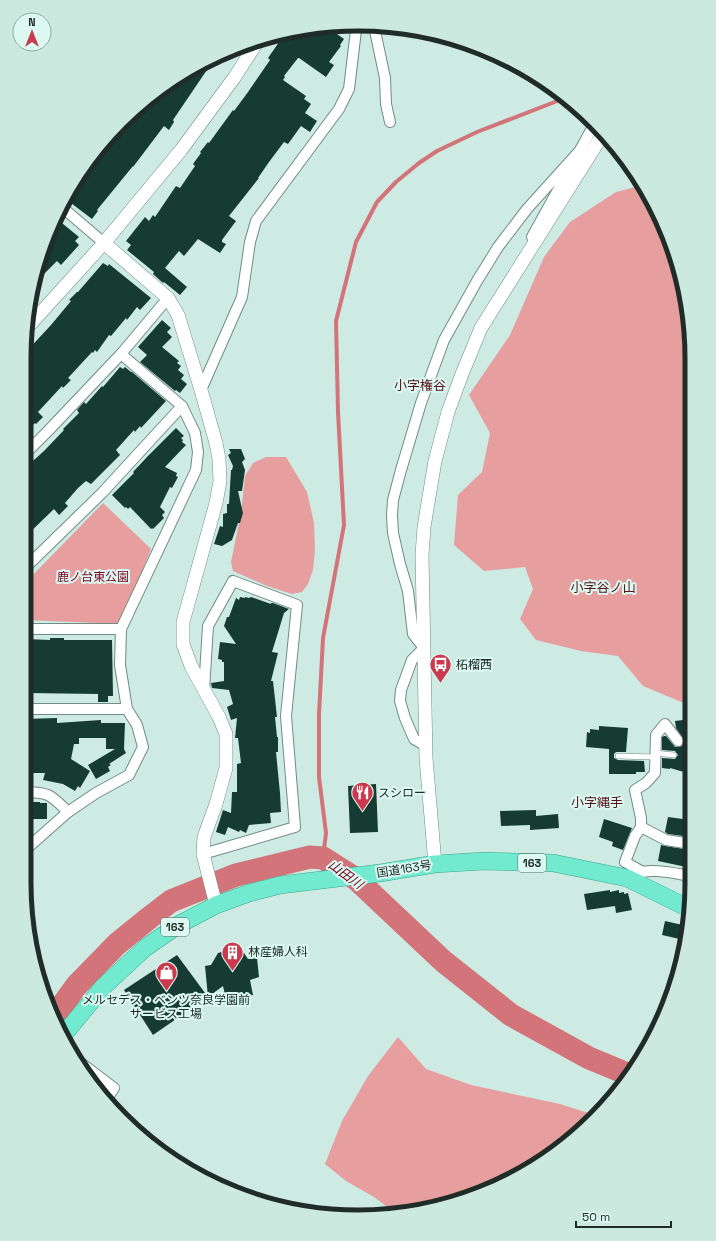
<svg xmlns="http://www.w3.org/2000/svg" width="716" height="1241" viewBox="0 0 716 1241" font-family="'Space Grotesk','Noto Sans JP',sans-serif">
<rect width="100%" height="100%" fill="#ceebe3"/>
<!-- green -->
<g fill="#e69e9f">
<path d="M643 185 647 191 674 251 691 336V706L643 686 618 656 581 651 536 640 520 619 533 589 525 567 484 571 454 545 458 495 482 472 490 433 469 395 510 335 544 257 570 222 616 192Z"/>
<path d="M266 457H286L307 492 314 523 315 550 313 570 308 584 302 592 292 594 267 586 233 571 231 562 241 513 245 476 253 463Z"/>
<path d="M103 503 151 549 121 624 24 620V584Z"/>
<path d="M398 1037 426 1069 471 1085 560 1104 595 1115 578 1134 486 1192 395 1213 374 1197 346 1181 325 1164 342 1121 368 1076Z"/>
</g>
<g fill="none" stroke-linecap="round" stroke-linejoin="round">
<!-- stream -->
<path stroke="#d27479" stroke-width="4" d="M323 858 326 833 319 777V714L323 638 344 525 338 412 336 321 356 242 377 202 396 182 419 163 437 151 477 132 565 98"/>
<!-- river -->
<path stroke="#d27479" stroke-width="23" d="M55 1015 77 985 117 944 149 918 171 901 236 875 310 857 323 858 356 879 443 961 511 1015 589 1058 630 1075"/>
</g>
<!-- building -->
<g fill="#153b32">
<path d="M327 27 344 39 340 45 341 46 329 62 334 65 326 77 299 58H298L284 76 285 77 283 80 306 96 304 99 311 104 305 113 317 121 310 132 301 126 288 144 284 142 269 162 258 178H259L229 216 236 221 222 240V242L226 244 220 253 198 239 184 256 179 251 165 268 187 287 180 295 164 282 163 283 153 274 154 272 127 250 131 245 126 241 145 217 149 221 153 215 155 217 176 186 180 188 195 166 193 164 201 153 200 152 208 142 209 143 233 110 234 111 248 92 270 60 268 58 286 32 293 30Z"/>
<path d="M215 58 173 120 174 122 169 130 164 126 133 167V166L97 210 98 211 92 219 67 200 80 173 122 122 172 80Z"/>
<path d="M57 219 79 237 75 241 79 245 61 265 57 261 35 283 42 250 45 244 54 233 52 231Z"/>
<path d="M103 263 108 266 109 264 151 298 140 310 137 307 127 320 126 318 111 336 109 335 97 352 95 350 93 353 92 352 68 378 71 380 63 388 62 386 38 412 43 417 36 424 35 423 25 433V353L51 325 71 301 69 300 77 292H78Z"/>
<path d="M162 320 171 328 167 332 172 337 162 347 179 361 177 363 181 366 178 370 184 375 181 379 187 384 180 393 176 390 175 391 140 362 147 355 138 347Z"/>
<path d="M120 367 123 369 125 367 131 372H132L166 401 141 428 140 426 135 432 134 430 116 450 120 455 91 484 86 481 78 488 65 503 68 506 59 515 54 509 24 538 25 468 44 451 64 430 63 429 79 413 77 410 84 402 86 404 102 386 103 387Z"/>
<path d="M176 428 184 436 181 438 183 440 182 442 186 445 165 467 177 473 176 476 178 477 172 488 170 487 160 507 165 512 162 515 164 518 153 529 152 528 151 529 130 507 128 509 126 507 125 508 112 495 134 473 133 472 147 457Z"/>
<path d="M229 449H241L245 459 242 462 245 470 242 491H238L243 513 240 523H238L232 540 222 546 214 544 220 526 223 527V514L227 513V504H229L231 470H232L233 466 228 455 231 453Z"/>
<path d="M240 597 245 598V597L249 598 251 597 271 604V603H273L289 609 284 613 272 652 278 653 271 681H273L277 717H275L277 737H278V752H276L280 793 281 812 270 813 271 823 249 825 246 833 240 830 239 832 228 827 225 835 216 832 223 810 231 813 232 792H237V764L241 763 238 738H235L237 718 231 720 227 707 233 704 229 690 212 688 211 683 224 681V662H222V660L218 659 220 642 236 644 224 626 227 617H229L236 598 239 600Z"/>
<path d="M50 638H64V640H112L113 696H108V702H98V694L27 693 26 639 50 640Z"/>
<path d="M57 718V723L101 720V723H125L124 749 126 753 109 764 111 765 108 767 110 771 96 779 88 765 115 749H106V738H79V744H74L71 759 90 771 80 788 78 786 75 791 63 784 43 780 45 773H26V771H24V719Z"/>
<path d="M691 719V774L670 768V769L662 768V758L675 759 678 755 675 751 662 750V737L664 736H666L675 747H678L682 746 684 743V740L676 728 675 721Z"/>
<path d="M599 726 628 728 626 752H616L614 754V758L618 760 644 761 645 772H636V774H609V749L586 747 587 732 590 733V729L599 730Z"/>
<path d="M376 784 378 832 350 833 348 786Z"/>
<path d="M25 802H40V803H47V819H24Z"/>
<path d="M536 810V816L558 814 559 828 530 830V825L501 826 500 811Z"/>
<path d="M668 817 691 820V837L668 834 665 832Z"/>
<path d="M604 819 632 828 623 850 612 846 613 842 599 837Z"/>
<path d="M661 845 665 846 691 850V868L658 861Z"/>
<path d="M610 890V892L619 890V893L624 892V894L628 893 632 910 616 913 615 906 587 910 584 894Z"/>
<path d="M665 921 687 926 684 940 662 935Z"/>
<path d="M228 950H237L244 953 248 959 257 958 259 977 250 980 253 995 245 997 246 1001 227 1004 223 986 208 997 205 966 211 965 218 953Z"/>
<path d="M177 955 208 997 153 1035 124 990Z"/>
</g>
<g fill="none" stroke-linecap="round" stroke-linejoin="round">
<defs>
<g id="service">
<path d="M655 753 674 755"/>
<path d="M618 756 655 757"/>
</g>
<g id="minor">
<path d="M374 26 385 78 386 104 390 122"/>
<path d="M63 208 104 243"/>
<path d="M532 237 595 123"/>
<path d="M201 390 242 297 250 242 256 221 339 109 349 89 356 30 349 25"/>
<path d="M25 454 48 431 121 354 168 298"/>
<path d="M24 569 102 493 182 406"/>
<path d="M24 629H121"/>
<path d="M24 709H127"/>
<path d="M426 746 414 739 405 718 400 701 401 690 412 660 424 648 413 634 408 591 400 564 393 533 392 515 393 500 401 470 421 403 444 340 477 281 498 247 527 209 582 148"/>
<path d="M24 792C49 792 51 795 68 812L96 793 129 775 143 747 137 725 127 709 120 665 121 629 196 470 198 452 195 433 182 406 121 354"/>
<path d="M641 827V818L635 790 646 783 655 773 656 735 665 724 678 741"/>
<path d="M24 851 68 812"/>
<path d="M203 854 295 827 286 716 297 605 233 581 208 626 204 690"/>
<path d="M641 871 625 862 635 836 641 827 666 840 691 844"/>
<path d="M636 874C650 867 677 874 691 876"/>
<path d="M81 1063 114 1088 107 1099"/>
</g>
<g id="tertiary">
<path d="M104 243 168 298 178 315 201 390 216 443 219 459 220 481 216 503 183 622V644L191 666 219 717 226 734V768L216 804 204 837 203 854 216 905"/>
<path d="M26 329 104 243 181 150 234 78 258 41"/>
<path d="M435 864 426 758 422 555 424 527 435 461 448 412 462 374 481 328 603 134"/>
</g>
<path id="trunk" d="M65 1033 103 987 145 948 178 925 216 905 249 893 280 885 380 873 435 864 484 861 553 863 627 878 690 909"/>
</defs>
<!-- service casing -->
<use href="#service" stroke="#718c84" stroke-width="6"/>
<!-- minor casing -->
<use href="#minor" stroke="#718c84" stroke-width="12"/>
<!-- tertiary casing -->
<use href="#tertiary" stroke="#718c84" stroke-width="14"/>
<!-- trunk casing -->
<use href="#trunk" stroke="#3fa48d" stroke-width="18"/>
<!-- service -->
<use href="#service" stroke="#fff" stroke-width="5"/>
<!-- minor -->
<use href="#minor" stroke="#fff" stroke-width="10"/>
<!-- tertiary -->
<use href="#tertiary" stroke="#fff" stroke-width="13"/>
<!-- trunk -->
<use href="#trunk" stroke="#72ead0" stroke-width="17"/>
</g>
<!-- icons -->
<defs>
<symbol id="bus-pin" viewBox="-11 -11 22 30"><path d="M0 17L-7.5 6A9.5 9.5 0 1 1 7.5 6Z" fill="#ca394d" stroke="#dbf9f0"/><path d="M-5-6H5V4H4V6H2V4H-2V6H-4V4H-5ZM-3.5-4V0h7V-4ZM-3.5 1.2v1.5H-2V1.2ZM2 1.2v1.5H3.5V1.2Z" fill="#fff"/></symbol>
<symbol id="restaurant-pin" viewBox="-11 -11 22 30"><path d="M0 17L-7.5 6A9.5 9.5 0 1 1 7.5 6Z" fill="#ca394d" stroke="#dbf9f0"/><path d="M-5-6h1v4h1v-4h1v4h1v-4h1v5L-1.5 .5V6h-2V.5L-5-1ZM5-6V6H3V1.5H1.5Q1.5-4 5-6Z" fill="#fff"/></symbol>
<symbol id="building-pin" viewBox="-11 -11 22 30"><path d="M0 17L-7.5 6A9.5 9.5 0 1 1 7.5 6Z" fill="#ca394d" stroke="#dbf9f0"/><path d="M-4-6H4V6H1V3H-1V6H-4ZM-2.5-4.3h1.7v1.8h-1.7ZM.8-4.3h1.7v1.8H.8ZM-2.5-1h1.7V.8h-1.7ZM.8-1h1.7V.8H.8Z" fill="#fff"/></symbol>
<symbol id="shop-pin" viewBox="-11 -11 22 30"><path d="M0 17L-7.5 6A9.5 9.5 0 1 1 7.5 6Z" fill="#ca394d" stroke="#dbf9f0"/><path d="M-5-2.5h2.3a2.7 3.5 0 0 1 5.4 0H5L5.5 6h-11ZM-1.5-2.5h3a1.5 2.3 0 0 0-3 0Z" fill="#fff"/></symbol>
</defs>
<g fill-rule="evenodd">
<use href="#bus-pin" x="428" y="652" width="25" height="34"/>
<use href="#restaurant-pin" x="350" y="780" width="25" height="34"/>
<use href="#building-pin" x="220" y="940" width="25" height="34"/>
<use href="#shop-pin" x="154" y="960" width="25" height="34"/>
</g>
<g text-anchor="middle" stroke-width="4" stroke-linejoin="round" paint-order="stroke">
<!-- shield labels -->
<g fill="#dbf9f0" stroke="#586a64" stroke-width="1">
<rect x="518" y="854" width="28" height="18" rx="3"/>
<rect x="161" y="918" width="28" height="18" rx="3"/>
</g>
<g font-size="11" font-weight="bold" fill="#202c28">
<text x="532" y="867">163</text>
<text x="175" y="931">163</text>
</g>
<!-- park labels -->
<g font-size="12" fill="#7d0422" stroke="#dbf9f0">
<text x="93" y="581">鹿ノ台東公園</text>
</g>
<!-- poi labels -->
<g font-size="12" fill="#202c28" stroke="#dbf9f0" text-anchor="start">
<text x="456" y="669">柘榴西</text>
<text x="378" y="797">スシロー</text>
<text x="248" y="956">林産婦人科</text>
<text x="166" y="1004" text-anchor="middle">メルセデス・ベンツ奈良学園前<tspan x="166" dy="14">サービス工場</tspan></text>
</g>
<!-- street labels -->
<g font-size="12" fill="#202c28" stroke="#dbf9f0">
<text transform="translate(404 869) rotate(-9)" y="4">国道163号</text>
</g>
<!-- neighbourhood labels -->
<g font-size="13" fill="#58121c" stroke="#dbf9f0">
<text x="420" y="390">小字権谷</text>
<text x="603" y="592">小字谷ノ山</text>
<text x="597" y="807">小字縄手</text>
</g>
<!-- water labels -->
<g font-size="13" font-style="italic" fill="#7a0020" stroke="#dbf9f0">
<text transform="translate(346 874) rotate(36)" y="5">山田川</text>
</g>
</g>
<!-- crop -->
<path d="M0 0H716V1241H0ZM358 31H358A327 327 0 0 1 685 358V883A327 327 0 0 1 358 1210H358A327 327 0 0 1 31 883V358A327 327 0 0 1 358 31Z" fill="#cce9e0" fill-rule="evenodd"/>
<path fill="none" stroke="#202c28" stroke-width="5" d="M358 31H358A327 327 0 0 1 685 358V883A327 327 0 0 1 358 1210H358A327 327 0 0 1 31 883V358A327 327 0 0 1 358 31Z"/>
<!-- north arrow -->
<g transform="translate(32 32)"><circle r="19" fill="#dbf9f0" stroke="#90a7a0"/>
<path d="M0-3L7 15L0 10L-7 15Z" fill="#ca394d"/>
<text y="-6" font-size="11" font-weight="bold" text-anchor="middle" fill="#202c28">N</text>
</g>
<!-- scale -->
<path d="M576 1221v6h95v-6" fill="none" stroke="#202c28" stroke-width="2"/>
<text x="582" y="1221" font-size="12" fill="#202c28" stroke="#dbf9f0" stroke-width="3" paint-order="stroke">50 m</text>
</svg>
